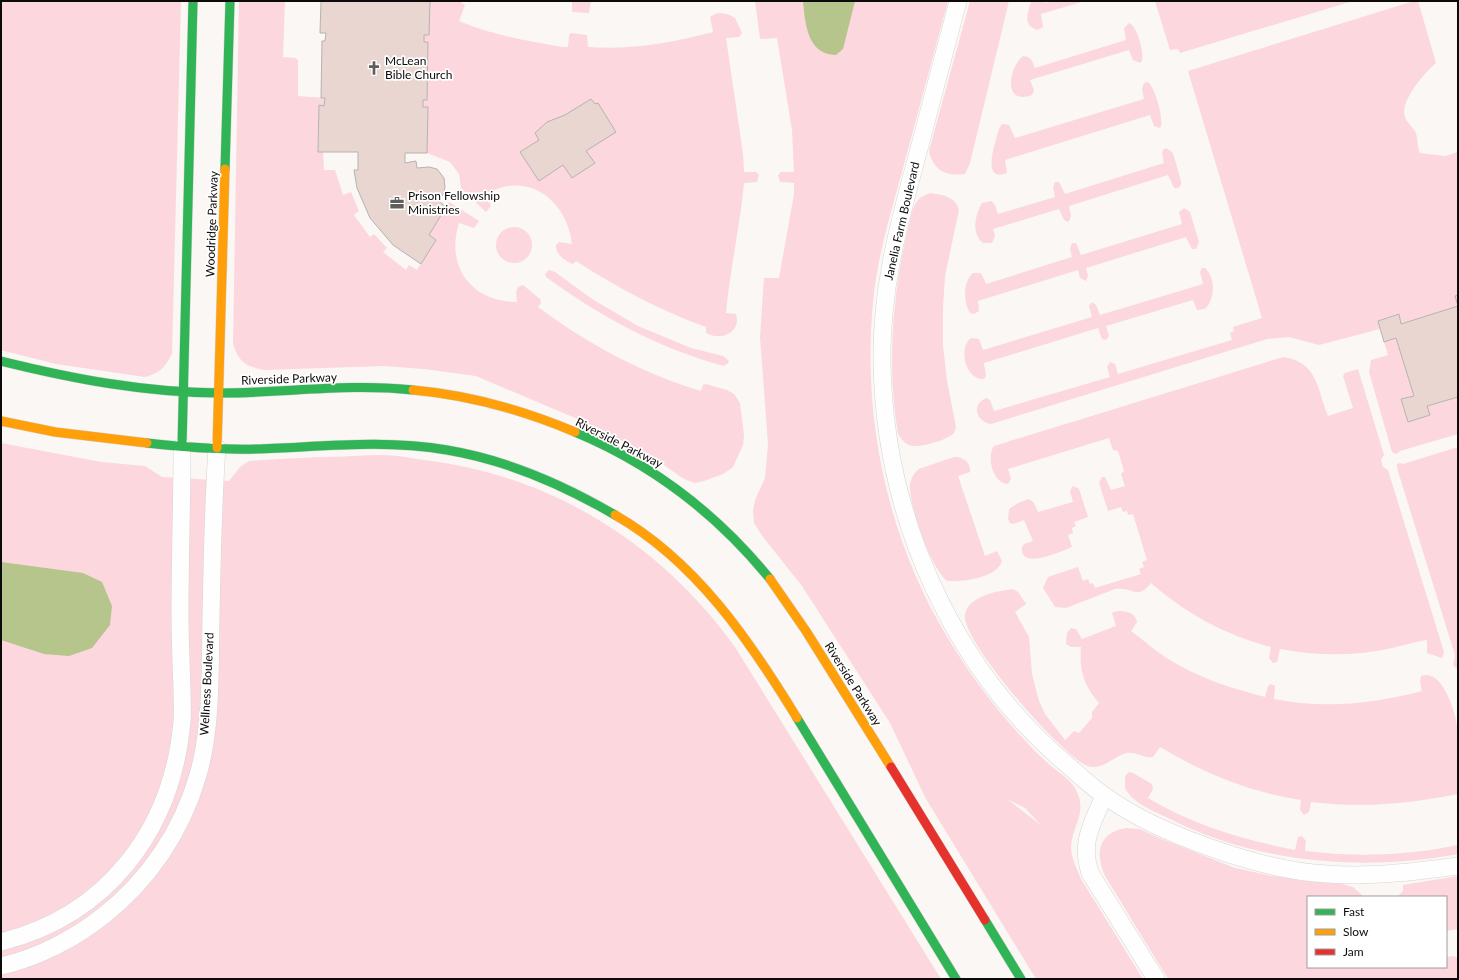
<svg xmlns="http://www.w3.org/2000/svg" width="1459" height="980" viewBox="0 0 1459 980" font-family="Lato,sans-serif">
<rect width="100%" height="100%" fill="#faf7f5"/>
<!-- green -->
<g fill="#fcd7de" fill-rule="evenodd">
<path d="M1 1H181L172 354C165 367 160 373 145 377L56 364 1 350Z"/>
<path d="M239 1H285L283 57 295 58 298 60V96L325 98 324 106H319L318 152H323L324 170H335L343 195 351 192 359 211 354 215 370 237 374 234 387 248 383 252 406 270 409 265 417 270 436 240 429 235 449 202 479 221 474 228 459 223C445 267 472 302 517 302L516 292 518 287 523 285 540 299 541 303 538 307C588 344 641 373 701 391L703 385 706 384 727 390 734 394 740 403 744 435 743 445 733 467 723 474 704 481 695 483 684 479 655 459 601 429 476 376 424 369 384 366 264 370C245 366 239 362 233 344Z"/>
<path d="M430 1H459L465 5 459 21C492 35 527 41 562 47H568L569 35 571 33 587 35 588 47C631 50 672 43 713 32L710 17C718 10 727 13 735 18L742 33 739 37 726 38 743 154 744 172H756L759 175 757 182 744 183C740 226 730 269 726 313L736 314C742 333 720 341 706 333V327C659 310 618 288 576 261L573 264C565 261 555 254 556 245L559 242 572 244C567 200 527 169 485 195L491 206 486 212 461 188 459 174 450 162 427 153 428 107H423V100H427L428 42H424V35L429 34Z"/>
<path d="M572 1H591L589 13 572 12Z"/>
<path d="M755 1H948C933 57 918 112 903 168 891 212 877 257 873 303 862 416 887 537 946 635 967 670 991 704 1020 735 1029 745 1039 756 1050 765 1059 773 1072 780 1077 792 1087 813 1072 826 1071 847 1071 858 1077 869 1081 879L1143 979H1036L926 799 890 723 802 586 763 537 754 523 753 511 755 500 765 478 768 444 760 337 764 278H779L794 194V183L780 182 778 175 781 172H794L792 130 777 38 760 39ZM1007 799 1025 808 1041 825Z"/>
<path d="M970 1H1009L970 163 965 174C946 177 933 170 929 151Z"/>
<path d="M1031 1H1044L1045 3 1053 1H1085L1041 14 1043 27 1038 30C1022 26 1028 13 1031 1Z"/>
<path d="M1155 1H1353L1180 53 1178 49 1170 50Z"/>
<path d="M1414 1H1418L1436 63C1425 72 1399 102 1405 117 1407 123 1413 127 1416 133 1418 140 1417 146 1420 153L1445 156 1458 152V295L1455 297 1458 306 1401 324 1398 314 1378 321 1380 329 1319 345 1289 337 1267 339 991 424C976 421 971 405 986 398L990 400 994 411 1110 377 1107 367 1110 362 1115 364 1118 374 1232 340 1230 333 1234 331 1233 327 1262 318 1188 71Z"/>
<path d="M1129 23C1138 27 1144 53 1142 61L1140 63 1133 60 1129 50 1030 80 1034 90 1032 95C1003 106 1008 68 1023 56 1032 57 1032 61 1035 68L1126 40 1124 28Z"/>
<path d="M1148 82C1155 87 1165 122 1160 128L1154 126 1150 115 1005 160 1007 173C980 184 996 140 999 129L1002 124 1009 125 1015 138 1144 99 1142 89 1144 83Z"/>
<path d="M1166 148 1173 153 1181 181V185L1178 188H1174L1168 175 1069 206C1070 212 1073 217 1068 222L1064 220 1059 209 993 229 995 236 992 243H983C971 234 975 215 982 203L991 201 995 205 998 214 1055 197 1053 187 1055 182H1059L1065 194 1164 163 1162 154 1163 150Z"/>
<path d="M930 193C943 195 955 196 959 210L945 276 943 308V345L947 381 956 427C955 429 955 431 954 433 948 440 917 449 909 445 904 443 901 438 898 434 887 368 892 298 907 233 910 222 911 207 919 199 922 196 926 195 930 193Z"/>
<path d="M1184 208 1190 212 1199 242 1196 249H1192L1186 237 1086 268 1088 276 1086 281 1080 278 1078 270 978 301 979 311 974 314 970 313C963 302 963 281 973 273H981L986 284 1072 257 1070 249 1072 243H1076L1081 255 1182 224 1179 212Z"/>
<circle cx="514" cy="245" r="18"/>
<path d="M1202 268H1205C1216 278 1215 300 1205 309L1197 310 1193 300 1106 326 1109 336 1106 340 1102 339 1098 328 984 363 986 376 984 379C965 380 958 348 971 338L979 339 983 350 1092 317 1089 306 1092 302 1096 305 1100 315 1203 284 1200 272Z"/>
<path d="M549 270 555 272 592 299 638 326 691 348 723 356 729 361 728 363 724 366C658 348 601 317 546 277L545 274Z"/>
<path d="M1396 338 1414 396 1401 400 1408 422 1430 415 1427 406 1458 397V434L1400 451 1396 454 1392 452 1369 372 1371 360 1388 355 1384 342Z"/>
<path d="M1283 357C1318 362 1317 389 1328 416L1353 408 1343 376 1345 373 1358 369 1384 455 1381 460 1383 467 1388 470 1444 652 1442 658 1427 653V640C1414 642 1401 646 1388 649 1353 656 1316 656 1280 649L1277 662 1273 663 1269 658 1271 647C1225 635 1187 614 1151 583 1136 601 1136 587 1115 589L1066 608 1055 607 1043 588 1048 577 1078 567 1083 581 1088 579 1090 584 1093 583 1095 588 1141 574 1139 569 1144 567 1142 562 1147 560 1133 514 1128 515 1127 511 1123 512 1121 507 1108 511 1099 483 1102 477H1105L1111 490 1125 486 1121 474 1124 471 1118 451 1113 450 1109 438 1008 469 1011 479 1008 484C993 484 986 457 994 446Z"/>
<path d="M1 443 101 462 145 466 162 477 229 481 240 467 249 461C274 459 299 458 324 457 343 457 363 455 382 455 396 455 410 458 424 460 551 475 660 543 735 647L941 979H1Z"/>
<path d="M1458 447V670L1453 665 1455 655 1397 468V464L1400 463 1403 464Z"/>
<path d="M954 457C963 457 971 462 970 472L958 476 985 556 997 551 1002 561C997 578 963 582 947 581 931 568 909 506 910 485 911 478 914 473 919 469Z"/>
<path d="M1073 486 1079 489 1088 517 1074 522 1076 526 1072 528 1073 533 1068 535 1072 547C1062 551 1019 571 1022 547L1024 544 1033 541 1024 520 1013 524 1010 523 1008 519 1009 509 1018 503 1029 499 1034 503 1038 512 1073 502 1070 491Z"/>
<path d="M1013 589 1018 592 1026 604 1015 612 1029 637 1032 674 1039 701 1045 714 1065 740 1074 731 1079 733 1092 718V712L1099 703C1084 686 1079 670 1081 647H1071L1066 644 1067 633 1071 628 1076 629 1082 639 1116 626 1112 613C1121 609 1135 611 1137 622L1131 631C1142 639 1153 649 1165 657 1196 677 1230 688 1265 697L1268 686 1271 684 1275 686 1274 699C1323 709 1373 704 1422 691L1420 682 1421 676C1443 667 1457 716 1458 732 1459 752 1458 773 1458 794 1407 804 1363 808 1311 802L1309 812 1304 815 1300 810 1301 800C1250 792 1205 774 1160 747L1153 757C1144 759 1137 751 1127 753 1113 756 1103 771 1088 766 1063 758 959 638 965 614 969 596 997 591 1013 589Z"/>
<path d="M1129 772 1133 773 1152 784 1153 789 1148 798C1193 825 1244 840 1295 850L1298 837 1302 836 1306 841 1305 851C1356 857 1407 856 1458 845V854C1361 872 1255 863 1166 817 1151 810 1133 803 1125 788V776Z"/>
<path d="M1126 828 1140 829 1159 838 1235 868 1272 876 1342 884 1353 887 1364 897H1308V967H1446V957L1454 956 1458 958V979H1168L1105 876C1095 853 1098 833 1126 828Z"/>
<path d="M1458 876V929L1446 931V897H1397L1403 891V885Z"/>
</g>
<!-- water -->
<g fill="#b5c58b">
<path d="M803 1H855L843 49 836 55C807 55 805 22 803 1Z"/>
<path d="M1 562 83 573 102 582 112 606 110 625 92 648 69 656 44 654 1 640Z"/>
</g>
<!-- building -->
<g fill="#e9d6d1" stroke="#b5b3b2">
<path d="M321 1H430L429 35H424V42H428L427 100H423V107H428L427 153H405V163L416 161 417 168 429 167 437 169 444 178 445 187 443 195 438 200 446 207 429 235 436 240 421 264 393 245 370 218 357 188 354 170H358V152H318L319 105 324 106 325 98H321L322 41H325L326 33H320Z"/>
<path d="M591 99 595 104 598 103 616 132 586 151 595 163 572 178 563 165 539 181 520 152 539 140 535 133 547 122 565 115Z"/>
<path d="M1458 295V306L1455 296Z"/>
<path d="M1458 306V397L1427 406 1430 415 1408 422 1401 399 1414 396 1396 338 1384 342 1378 321 1399 314 1401 324Z"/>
</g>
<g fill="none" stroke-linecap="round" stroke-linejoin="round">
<defs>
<g id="street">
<path d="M958 1C944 55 929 110 915 164 897 230 881 292 882 361 884 516 952 669 1071 768 1082 778 1093 788 1105 796 1138 820 1179 837 1217 850 1252 862 1290 872 1327 874 1371 877 1414 872 1458 866"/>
<path d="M1104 796C1092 824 1080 842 1090 873L1156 979"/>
<path d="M1 942C108 915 172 830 182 722 183 711 182 700 182 689 181 663 180 638 180 613 180 557 182 502 182 446"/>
<path d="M1 966C37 958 74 939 103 916 149 880 182 831 198 775 212 727 210 668 211 618 212 561 213 505 217 448"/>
</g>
<g id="fast">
<path d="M225 169 230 1"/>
<path d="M1 361C74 379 147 393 222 393 285 393 350 383 413 390"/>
<path d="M575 432C652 464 718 515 770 579"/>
<path d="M147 443C183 447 219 450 256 449 319 447 383 439 447 450 507 460 562 484 615 515"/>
<path d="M182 446 193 1"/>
<path d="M797 718 956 979"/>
<path d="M985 920 1021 979"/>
</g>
<g id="slow">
<path d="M413 390C469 395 523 410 575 432"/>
<path d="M1 421 55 432 147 443"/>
<path d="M217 448 225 169"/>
<path d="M615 515C696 561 750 641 797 718"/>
<path d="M770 579 806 631 891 767"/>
</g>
<path id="jam" d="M891 767 985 920"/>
</defs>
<!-- street casing -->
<use href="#street" stroke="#d7d5d3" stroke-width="18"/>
<!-- fast casing -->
<use href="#fast" stroke="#d7d5d3" stroke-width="10"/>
<!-- slow casing -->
<use href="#slow" stroke="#d7d5d3" stroke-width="10"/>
<!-- jam casing -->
<use href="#jam" stroke="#d7d5d3" stroke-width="10"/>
<!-- street -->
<use href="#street" stroke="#fefefe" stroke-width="17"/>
<!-- fast -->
<use href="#fast" stroke="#30b455" stroke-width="9"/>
<!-- slow -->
<use href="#slow" stroke="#ff9f0a" stroke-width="9"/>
<!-- jam -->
<use href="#jam" stroke="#e5322d" stroke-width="9"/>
</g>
<!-- icons -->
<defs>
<symbol id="church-bare" viewBox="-9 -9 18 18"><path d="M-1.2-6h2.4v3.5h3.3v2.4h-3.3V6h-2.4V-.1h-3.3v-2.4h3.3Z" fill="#5f5e5c" stroke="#fff" stroke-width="2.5" paint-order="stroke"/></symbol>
<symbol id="office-bare" viewBox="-9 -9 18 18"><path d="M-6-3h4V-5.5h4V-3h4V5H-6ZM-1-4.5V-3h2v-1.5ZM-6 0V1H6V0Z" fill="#5f5e5c" stroke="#fff" stroke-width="2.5" paint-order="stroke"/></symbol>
</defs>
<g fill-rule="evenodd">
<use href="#church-bare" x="364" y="58" width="20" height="20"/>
<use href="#office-bare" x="387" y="193" width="20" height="20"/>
</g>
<g text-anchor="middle" stroke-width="3.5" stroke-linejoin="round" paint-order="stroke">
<!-- poi labels -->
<g font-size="12" fill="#0c0b0a" stroke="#fff" text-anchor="start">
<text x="385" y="65">McLean<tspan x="385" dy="14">Bible Church</tspan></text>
<text x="408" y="200">Prison Fellowship<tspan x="408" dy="14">Ministries</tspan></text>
</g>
<!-- street labels -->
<g font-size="12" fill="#0c0b0a" stroke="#fff">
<text transform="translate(902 221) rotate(-77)" y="4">Janelia Farm Boulevard</text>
<text transform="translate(212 224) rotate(-88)" y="4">Woodridge Parkway</text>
<text transform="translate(289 379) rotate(-2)" y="4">Riverside Parkway</text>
<text transform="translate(619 443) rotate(27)" y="4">Riverside Parkway</text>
<text transform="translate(207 684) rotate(-87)" y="4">Wellness Boulevard</text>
<text transform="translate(853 684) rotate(58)" y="4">Riverside Parkway</text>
</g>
</g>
<!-- border -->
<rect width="1459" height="980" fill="none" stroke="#0c0b0a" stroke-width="4"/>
<!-- legend -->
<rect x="1307" y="896" width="140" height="72" fill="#ffffff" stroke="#9e9d9d"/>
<rect x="1315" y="909" width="20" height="6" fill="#30b455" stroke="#9e9d9d"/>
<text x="1343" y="916" font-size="12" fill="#0c0b0a">Fast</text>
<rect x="1315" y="929" width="20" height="6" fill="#ff9f0a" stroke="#9e9d9d"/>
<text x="1343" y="936" font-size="12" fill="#0c0b0a">Slow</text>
<rect x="1315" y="949" width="20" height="6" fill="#e5322d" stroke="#9e9d9d"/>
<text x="1343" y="956" font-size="12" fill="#0c0b0a">Jam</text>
</svg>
